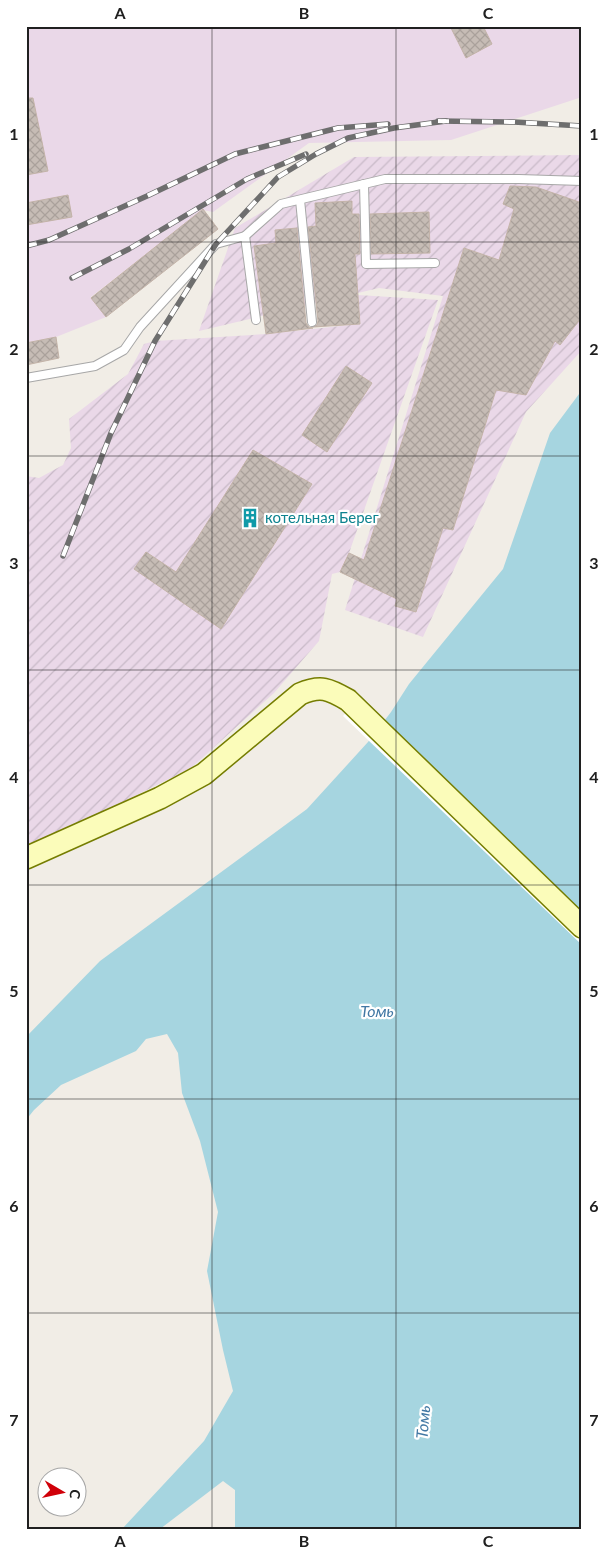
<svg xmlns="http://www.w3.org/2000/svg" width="608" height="1555" viewBox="0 0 608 1555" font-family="Lato,sans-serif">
<defs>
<pattern id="industrial-furrows" width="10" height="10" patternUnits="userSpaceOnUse" patternTransform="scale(1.25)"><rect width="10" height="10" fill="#ead8e8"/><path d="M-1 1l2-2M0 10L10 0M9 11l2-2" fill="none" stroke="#c8b9c7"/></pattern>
<pattern id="building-cross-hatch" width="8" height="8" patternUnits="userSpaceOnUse" patternTransform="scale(1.25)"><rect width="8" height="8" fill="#c6bcb5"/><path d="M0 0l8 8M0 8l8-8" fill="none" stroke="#aaa19b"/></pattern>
</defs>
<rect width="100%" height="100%" fill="#f1ede6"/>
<!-- industrial -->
<g fill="url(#industrial-furrows)">
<path d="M582 155V350L526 412 423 637 345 610 443 296 379 288 199 331 235 228 354 157Z"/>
<path d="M358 295 438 300 349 553 340 572 332 574 319 641 274 693 191 768 26 850V476L39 478 63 465 71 448 69 419 128 374 144 344 155 341 266 334 359 324Z"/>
</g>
<!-- railway -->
<path fill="#ead8e8" d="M26 26H582V97L451 140 309 143 213 212 203 210 91 297 106 317 56 337 26 343Z"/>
<!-- water -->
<path fill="#a6d5e0" d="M582 390V1529H235V1490L223 1481 160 1529H122L204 1441 233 1391 223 1350 207 1271 218 1212 200 1141 182 1093 178 1053 167 1034 146 1039 136 1051 61 1085 34 1110 26 1120V1037L100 961 307 809 368 742 391 712 409 684 503 569 550 433Z"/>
<!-- pier -->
<path fill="#fff" d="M358 700 582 914V945L343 716Z"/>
<!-- building -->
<g fill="url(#building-cross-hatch)" stroke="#c3b3a8">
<path d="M450 26H483L492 44 466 58Z"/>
<path d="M26 98H33L48 171 26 175Z"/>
<path d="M510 186 536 187 582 203V317L560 345 555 341 526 395 496 390 453 530 443 528 416 612 395 606 397 599 340 572 349 553 364 560 464 248 499 260 514 209 503 204Z"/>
<path d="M68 195 72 217 26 225V203Z"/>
<path d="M352 201V214H359L360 254H355L360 324 313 327 317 325 318 321 308 227 316 226 315 203Z"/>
<path d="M203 209 218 229 106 317 91 298Z"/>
<path d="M429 212 430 253 371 254 370 214Z"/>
<path d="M297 228 306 323 309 327 313 328 266 334 254 246 276 243 275 230Z"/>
<path d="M56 337 59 358 26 365V343Z"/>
<path d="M346 366 372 383 327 452 302 435Z"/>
<path d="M253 450 312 484 221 629 134 569 146 552 176 572Z"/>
</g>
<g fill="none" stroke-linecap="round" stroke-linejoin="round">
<defs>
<g id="lane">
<path d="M364 184 366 264 435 263"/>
<path d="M300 200 312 322"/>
<path d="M245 236 256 320"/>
<path d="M26 378 95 366 124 350 140 327 216 244 245 236 281 204 385 179H519L582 181"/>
</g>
<path id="secondary" d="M26 858 160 798 204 774 300 694C321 685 329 689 348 700L582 927"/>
</defs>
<!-- lane casing -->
<use href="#lane" stroke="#a7a7a7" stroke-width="10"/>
<!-- secondary casing -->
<use href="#secondary" stroke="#757d01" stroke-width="24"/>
<!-- lane -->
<use href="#lane" stroke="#fff" stroke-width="8"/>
<!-- secondary -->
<use href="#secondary" stroke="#fbfcba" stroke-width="21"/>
<defs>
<g id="rail">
<path d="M438 121 514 122 582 126"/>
<path d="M26 246 49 240 147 196 235 154 338 128 388 124"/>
<path d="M72 278 129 249 247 179 306 154"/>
<path d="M63 556 111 433 155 341 216 244 278 177 316 154 348 138 394 128 446 121"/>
</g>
</defs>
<!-- rail casing -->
<use href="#rail" stroke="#6e6e6e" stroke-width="5.5"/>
<!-- rail -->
<use href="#rail" stroke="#fff" stroke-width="4" stroke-dasharray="11" stroke-linecap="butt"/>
</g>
<!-- grid -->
<path fill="none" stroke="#202020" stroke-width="1" stroke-opacity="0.55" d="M212 26V1529M396 26V1529M26 242H582M26 456H582M26 670H582M26 885H582M26 1099H582M26 1313H582"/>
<!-- icons -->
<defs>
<symbol id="building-bare" viewBox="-9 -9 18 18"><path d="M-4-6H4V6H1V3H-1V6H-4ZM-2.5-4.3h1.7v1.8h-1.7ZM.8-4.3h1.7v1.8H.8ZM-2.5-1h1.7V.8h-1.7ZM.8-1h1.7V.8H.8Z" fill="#0f9aa8" stroke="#fff" stroke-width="2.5" paint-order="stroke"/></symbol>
</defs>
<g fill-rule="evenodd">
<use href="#building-bare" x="236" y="504" width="28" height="28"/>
</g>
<g text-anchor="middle" stroke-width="4.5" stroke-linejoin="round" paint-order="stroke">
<!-- culture labels -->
<g font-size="15" fill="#0d838f" stroke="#fff" text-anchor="start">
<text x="265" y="523">котельная Берег</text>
</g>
<!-- water labels -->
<g font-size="16" font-style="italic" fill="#4278a4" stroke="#fff">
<text x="377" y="1017">Томь</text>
<text transform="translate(423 1422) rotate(-85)" y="6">Томь</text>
</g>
</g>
<!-- border -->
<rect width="608" height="1555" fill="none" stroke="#ffffff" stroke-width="55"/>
<!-- north arrow -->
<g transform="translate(62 1492) rotate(99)"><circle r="24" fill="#ffffff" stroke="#a6a6a6"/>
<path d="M0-4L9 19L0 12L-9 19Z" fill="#d00009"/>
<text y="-8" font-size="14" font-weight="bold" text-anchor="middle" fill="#202020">С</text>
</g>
<rect x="28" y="28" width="552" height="1500" fill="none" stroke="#202020" stroke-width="2"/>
<g font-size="16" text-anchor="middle" font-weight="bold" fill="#202020">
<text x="120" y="19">A</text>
<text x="304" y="19">B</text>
<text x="488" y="19">C</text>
<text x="14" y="140">1</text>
<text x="594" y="140">1</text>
<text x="14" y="355">2</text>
<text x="594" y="355">2</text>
<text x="14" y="569">3</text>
<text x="594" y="569">3</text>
<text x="14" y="783">4</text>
<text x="594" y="783">4</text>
<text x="14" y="997">5</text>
<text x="594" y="997">5</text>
<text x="14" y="1212">6</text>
<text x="594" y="1212">6</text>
<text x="14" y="1426">7</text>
<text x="594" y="1426">7</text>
<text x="120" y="1547">A</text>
<text x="304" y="1547">B</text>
<text x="488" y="1547">C</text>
</g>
</svg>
